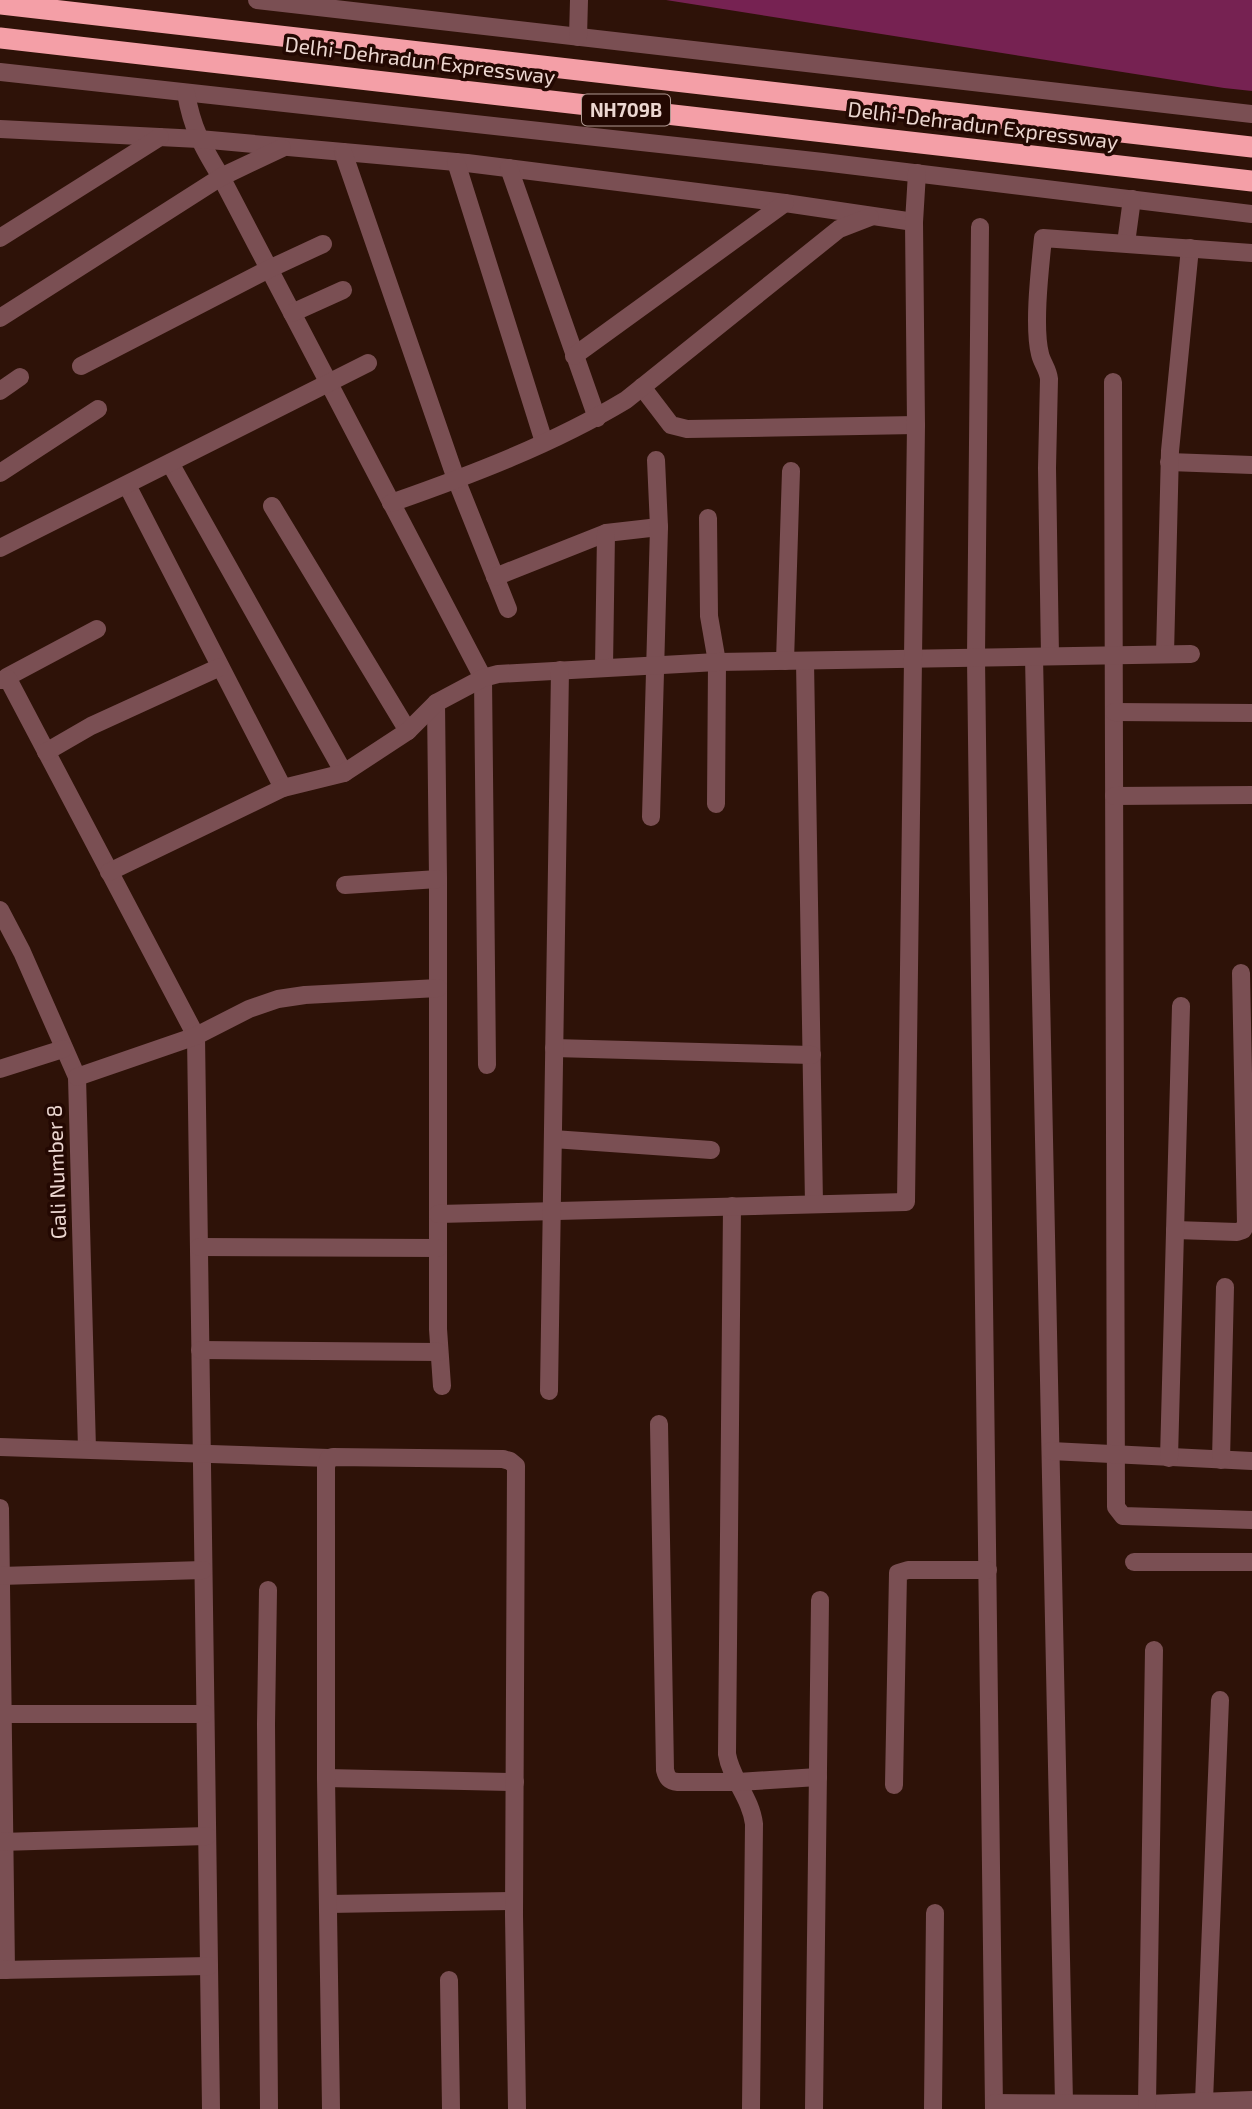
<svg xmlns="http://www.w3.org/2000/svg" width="1252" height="2109" viewBox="0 0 1252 2109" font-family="'Exo 2',sans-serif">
<rect width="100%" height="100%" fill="#2e1208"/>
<!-- water -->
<path fill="#762252" d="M666 0H1252V91L1224 88Z"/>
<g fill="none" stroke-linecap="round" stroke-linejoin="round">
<!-- minor -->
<g stroke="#7a4f53" stroke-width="18">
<path d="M257 0 1252 114"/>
<path d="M578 37 579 0"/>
<path d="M0 72 823 162 1252 214"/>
<path d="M186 93C192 128 202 146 221 177L483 678 487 1065"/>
<path d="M0 129 199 139 467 163 785 203 914 222"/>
<path d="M343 152 456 479 508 609"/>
<path d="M456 162 544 442"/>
<path d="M509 168 597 418"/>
<path d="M980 227 976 658 994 2109"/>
<path d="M0 238 160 137"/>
<path d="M1126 243 1132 199"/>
<path d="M292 313 343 290"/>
<path d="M0 318 221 177 282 148"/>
<path d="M574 356 785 203"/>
<path d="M81 366 269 269 323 244"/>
<path d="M1113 382 1116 1507 1123 1516 1252 1520"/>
<path d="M642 387 671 425 687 429 916 425"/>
<path d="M0 391 20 377"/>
<path d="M1169 462 1252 465"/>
<path d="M170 463 344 773"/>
<path d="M0 473 98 409"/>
<path d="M127 485 283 788"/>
<path d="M391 503C471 475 553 444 626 400L839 229 870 217"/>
<path d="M272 506 408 731"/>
<path d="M708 518 709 616 717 662 716 804"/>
<path d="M0 548 368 363"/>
<path d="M495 577 606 533 659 527"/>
<path d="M1165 654 1170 451 1190 248"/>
<path d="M1050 656 1047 468 1049 379C1048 369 1042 363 1040 354 1033 326 1040 268 1043 238L1252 253"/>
<path d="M1034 657 1064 2103"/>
<path d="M785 661 791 471"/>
<path d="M805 661 814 1204"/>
<path d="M604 667 606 533"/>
<path d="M7 677 97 629"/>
<path d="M0 680 8 679 196 1036 211 2109"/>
<path d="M436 703 438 879V1329L442 1386"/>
<path d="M1114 712 1252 713"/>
<path d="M46 752 91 726 220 667"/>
<path d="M1114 796 1252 795"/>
<path d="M651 817 659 527 656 460"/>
<path d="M109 872 283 788 344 773 408 731 436 703 483 678 498 674 717 662 1191 654"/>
<path d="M345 885 438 879"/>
<path d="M0 910 22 952 77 1077 87 1449"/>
<path d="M554 1048 812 1055"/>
<path d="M0 1069 63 1049"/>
<path d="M77 1077 196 1036 249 1009 278 999 305 995 438 988"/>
<path d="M553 1139 711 1150"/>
<path d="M732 1206 727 1754C731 1779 751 1798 754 1824L751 2109"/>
<path d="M438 1214 906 1202 916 425 914 222 917 173"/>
<path d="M1175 1230 1237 1232 1243 1230 1246 1224 1241 973"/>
<path d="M199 1247 438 1248"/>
<path d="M200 1350 439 1352"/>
<path d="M549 1391 560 670"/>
<path d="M659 1424 665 1770C667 1778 669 1781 678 1782H738L818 1777"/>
<path d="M0 1447 329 1458"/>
<path d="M1051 1451 1252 1461"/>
<path d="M1169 1458 1181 1006"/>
<path d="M1221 1460 1225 1287"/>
<path d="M0 1508 6 1970"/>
<path d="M1134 1562H1252"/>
<path d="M0 1576 203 1570"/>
<path d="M268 1590 266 1724 269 2109"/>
<path d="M0 1714H205"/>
<path d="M326 1778 515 1782"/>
<path d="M894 1785 898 1573 908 1570H988"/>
<path d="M0 1842 207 1836"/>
<path d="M328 1904 514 1901"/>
<path d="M0 1970 209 1966"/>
<path d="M449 1980 451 2109"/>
<path d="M1204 2101 1220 1700"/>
<path d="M994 2103 1147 2104 1252 2100"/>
<path d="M1147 2104 1154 1650"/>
<path d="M331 2109 326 1778V1466L329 1458 333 1457 503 1459 510 1461 516 1466 514 1915 517 2109"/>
<path d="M814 2109 820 1600"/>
<path d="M933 2109 935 1913"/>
</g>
<!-- highway -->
<g stroke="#f49fa7" stroke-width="21">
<path d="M0 4 1252 147"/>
<path d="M0 38 1252 181"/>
</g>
</g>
<g text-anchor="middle" stroke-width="7" stroke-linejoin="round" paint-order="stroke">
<!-- shield labels -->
<rect fill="#230802" stroke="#b09993" stroke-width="2" x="582" y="94.5" width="88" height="31" rx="5"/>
<g font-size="19" font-weight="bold" fill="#ecd7d1">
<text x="626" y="117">NH709B</text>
</g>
<!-- street labels -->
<g font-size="21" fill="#ecd7d1" stroke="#230802">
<text transform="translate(420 61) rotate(7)" y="7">Delhi-Dehradun Expressway</text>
<text transform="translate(983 126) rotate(7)" y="7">Delhi-Dehradun Expressway</text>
<text transform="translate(57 1172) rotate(-92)" y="7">Gali Number 8</text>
</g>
</g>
</svg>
